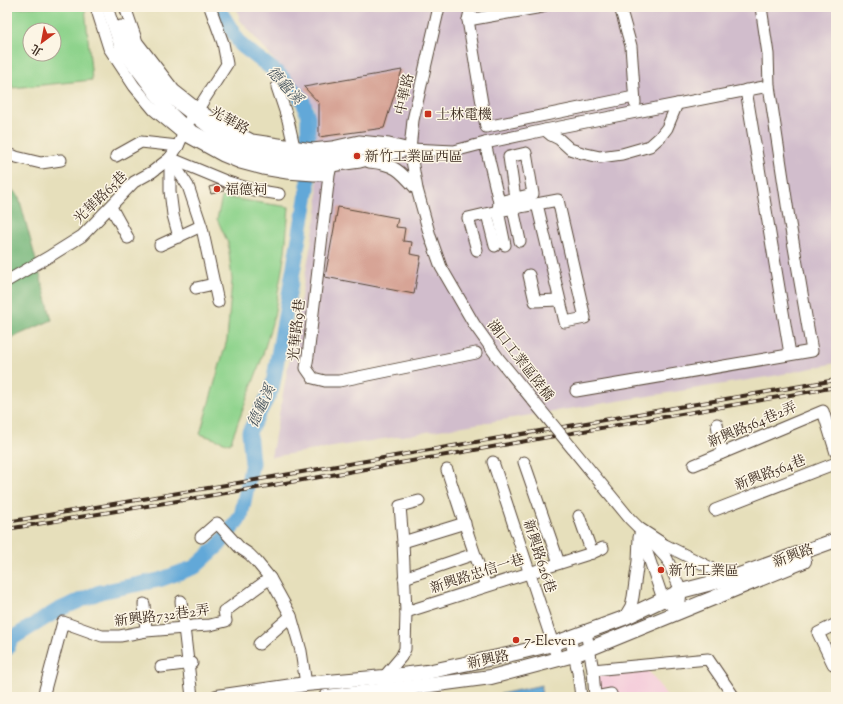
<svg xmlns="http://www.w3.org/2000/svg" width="843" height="704" viewBox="0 0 843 704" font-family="'Sorts Mill Goudy','Noto Serif TC',serif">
<rect width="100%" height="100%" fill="#fcf5e5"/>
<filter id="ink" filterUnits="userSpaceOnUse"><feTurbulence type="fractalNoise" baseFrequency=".025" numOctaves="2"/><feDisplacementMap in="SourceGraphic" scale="8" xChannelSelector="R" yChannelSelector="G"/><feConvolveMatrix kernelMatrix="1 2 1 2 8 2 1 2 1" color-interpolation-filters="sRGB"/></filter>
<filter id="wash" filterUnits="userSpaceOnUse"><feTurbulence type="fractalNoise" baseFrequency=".012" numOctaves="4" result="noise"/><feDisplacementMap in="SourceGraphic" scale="16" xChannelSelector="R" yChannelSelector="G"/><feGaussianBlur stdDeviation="0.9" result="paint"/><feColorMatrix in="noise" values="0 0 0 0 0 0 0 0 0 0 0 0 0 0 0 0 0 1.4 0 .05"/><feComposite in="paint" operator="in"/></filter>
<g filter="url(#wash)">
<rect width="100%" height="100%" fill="#e6dfbb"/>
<!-- built -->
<path fill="#f5cfdb" d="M647 669 668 697H595L593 677Z"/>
<!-- industrial -->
<path fill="#d1bdcc" d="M236 7H836V363L773 376 271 457 318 207 314 107 240 20Z"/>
<!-- green -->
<g fill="#8ed38c" stroke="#647e55" fill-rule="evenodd">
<path d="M28 7H85L92 80 12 88 7 41V9ZM30 30H54V54H30Z"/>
<path d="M222 197 289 207 285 252 274 316 261 361 230 444 200 434 227 340 232 280 228 243 217 219Z"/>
</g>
<!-- forest -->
<path fill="#72b578" stroke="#56704b" d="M7 184 19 197 52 320 7 340Z"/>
<!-- water -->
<path fill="#62a8d8" stroke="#4e697b" d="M542 685 541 697H487Z"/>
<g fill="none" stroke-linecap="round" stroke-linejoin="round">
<!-- river -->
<path stroke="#62a8d8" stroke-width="15" d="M7 649 11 639 58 610 100 592 159 580 195 567 219 545 241 516 252 463 249 432 272 389 308 188V117L303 101 280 75 241 45 219 10 218 7"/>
</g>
<g id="blocks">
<!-- building -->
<g fill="#d7a496">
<path d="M402 70 384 128 319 137V103L304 87Z"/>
<path d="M217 185 224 188V191L211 194 209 187Z"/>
<path d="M338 207 398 218 396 227 405 228 403 241 412 242 410 254 421 256 414 294 325 277Z"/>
</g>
</g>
</g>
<g filter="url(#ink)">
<use href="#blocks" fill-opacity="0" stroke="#554536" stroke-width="1"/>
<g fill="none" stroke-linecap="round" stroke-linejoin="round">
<defs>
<g id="minor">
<path d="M96 7 109 48 134 86 154 110 183 134 223 156 240 163 263 169 287 173 314 175H322L327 171 331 166"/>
<path d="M107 7 121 49 164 106 186 127 204 137 244 155 294 165 331 166 360 162 408 150"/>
<path d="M125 7 137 42 174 90 198 109 216 121 252 140 312 149 332 147 359 141 389 144 410 149 454 151 485 143 545 130 769 86 789 218 812 351 576 391"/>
<path d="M471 7 468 20 486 127 634 97"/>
<path d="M620 7 631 46 635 103"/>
<path d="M761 7 768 54 769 86"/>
<path d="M468 20 542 7"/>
<path d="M121 26 128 46 170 98 209 128 250 148 308 158 333 157 380 146"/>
<path d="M277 87 288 120 295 151"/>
<path d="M746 90 790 354"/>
<path d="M545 130 551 135 559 139 570 149 582 153 600 157 622 154 650 146 660 137 667 128 677 104"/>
<path d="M485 143 499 202 498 211 505 245"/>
<path d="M7 153 16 157 41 163 61 160"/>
<path d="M116 156 141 142 178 146"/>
<path d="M170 158 188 186 202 228 218 302"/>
<path d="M170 158 228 182 254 190 279 194"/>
<path d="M170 158V191L173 215 179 237"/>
<path d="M369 162C394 164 400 170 416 189"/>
<path d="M331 166 329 175 308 356 306 368 313 378 325 381H339L476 353"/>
<path d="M417 189 410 149 413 120 439 7"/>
<path d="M499 202 533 194 526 153 509 157 515 198"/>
<path d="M111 207 128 238"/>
<path d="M513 209 520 241"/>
<path d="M487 214 495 246"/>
<path d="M160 245 201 226"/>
<path d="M477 250 468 218 498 211 558 200 585 318 565 322 537 204"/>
<path d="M529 275 535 301 559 300"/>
<path d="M7 281 50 256 82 236 134 182 152 172 170 158 178 146 192 115 198 109 227 64 223 43 210 7"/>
<path d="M196 288 214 284"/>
<path d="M717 424 722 453"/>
<path d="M493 462 553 644 557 659"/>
<path d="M524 462 559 563"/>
<path d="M694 465 823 411 836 453"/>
<path d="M447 470C460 509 472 548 486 586"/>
<path d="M715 510 836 463"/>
<path d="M579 516 592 553"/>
<path d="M639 528 665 545 731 578"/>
<path d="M640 532 663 599 679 611"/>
<path d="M201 537 217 523 240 548 249 554 256 561 270 578 291 616 301 651 306 684"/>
<path d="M650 540 667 559 681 591 679 611"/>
<path d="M403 542 465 523"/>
<path d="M404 578 474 554"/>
<path d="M181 601 192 697"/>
<path d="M144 604 146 631"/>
<path d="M406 612 592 553 603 548"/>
<path d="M624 618 631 606 633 597 638 561 639 537"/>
<path d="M586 632 593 670 595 697"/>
<path d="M570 637 578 672 581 697"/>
<path d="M259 644 291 616"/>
<path d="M833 664 818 633 836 624"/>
<path d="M161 667 192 663"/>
<path d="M593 670 708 659 734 697"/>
<path d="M384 681V677L401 657 405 649 406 612 403 542 400 506 419 501"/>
<path d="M43 697 63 622 102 636H120L146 631 184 628 192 626 210 625 226 621 224 611 228 609 270 578"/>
<path d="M595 697 611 694 612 697"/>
</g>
<g id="major">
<path d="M217 697 306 684 384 677 427 672 516 653 553 644 624 618 681 591 731 578 836 540"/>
<path d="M326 697 423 686 491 677 574 655 804 561"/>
</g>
</defs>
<!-- minor casing -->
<use href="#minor" stroke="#554536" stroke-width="13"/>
<!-- major casing -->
<use href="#major" stroke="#554536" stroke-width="16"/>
<!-- minor -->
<use href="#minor" stroke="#fff" stroke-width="11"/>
<!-- major -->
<use href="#major" stroke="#fff" stroke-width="14"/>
<defs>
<g id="rail">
<path d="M7 522 267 478 836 380"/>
<path d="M7 529 268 486 836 387"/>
</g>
</defs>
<!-- rail casing -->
<use href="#rail" stroke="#3b2a1e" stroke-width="4"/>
<!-- rail -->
<use href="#rail" stroke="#fcf5e5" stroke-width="2.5" stroke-dasharray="8" stroke-linecap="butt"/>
<defs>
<path id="minor-bridge" d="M417 189 430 236 441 267 474 324 499 359 630 519 639 528"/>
</defs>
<!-- minor-bridge casing -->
<use href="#minor-bridge" stroke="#554536" stroke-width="13" stroke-linecap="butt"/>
<!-- minor-bridge -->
<use href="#minor-bridge" stroke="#fff" stroke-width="11"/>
</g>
</g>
<!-- markers -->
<g fill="#c8321e" stroke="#fcf5e5" stroke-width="1.5">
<rect x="424" y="110" width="8" height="8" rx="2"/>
<circle cx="357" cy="156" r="4"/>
<circle cx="217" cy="189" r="4"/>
<circle cx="661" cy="570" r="4"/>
<circle cx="516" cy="640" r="4"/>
</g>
<g text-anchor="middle" stroke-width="3" stroke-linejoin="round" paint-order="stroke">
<!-- street labels -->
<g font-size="14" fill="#3b2a1e" stroke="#fcf5e5">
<text transform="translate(404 94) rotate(-78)" y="5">中華路</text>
<text transform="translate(230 120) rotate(29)" y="5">光華路</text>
<text transform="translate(100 197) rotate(-44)" y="5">光華路65巷</text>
<text transform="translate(296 330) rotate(-84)" y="5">光華路9巷</text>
<text transform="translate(521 360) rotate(52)" y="5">湖口工業區陸橋</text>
<text transform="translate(752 424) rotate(-23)" y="5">新興路564巷2弄</text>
<text transform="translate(770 472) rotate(-21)" y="5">新興路564巷</text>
<text transform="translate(793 555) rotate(-20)" y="5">新興路</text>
<text transform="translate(540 556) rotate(72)" y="5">新興路626巷</text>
<text transform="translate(477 573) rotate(-18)" y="5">新興路忠信一巷</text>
<text transform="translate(162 615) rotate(-7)" y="5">新興路732巷2弄</text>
<text transform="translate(488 659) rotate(-12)" y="5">新興路</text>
</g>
<!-- poi labels -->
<g font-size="14" fill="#3b2a1e" stroke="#fcf5e5" text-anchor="start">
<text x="436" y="119">士林電機</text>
<text x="365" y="161">新竹工業區西區</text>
<text x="225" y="194">福德祠</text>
<text x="669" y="575">新竹工業區</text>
<text x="524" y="645">7-Eleven</text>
</g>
<!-- water labels -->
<g font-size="15" font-style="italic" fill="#49565f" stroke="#fcf5e5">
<text transform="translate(285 85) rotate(47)" y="5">德龜溪</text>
<text transform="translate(261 406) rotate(-65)" y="5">德龜溪</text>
</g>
</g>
<!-- margin -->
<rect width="843" height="704" fill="none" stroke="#fcf5e5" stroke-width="24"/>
<!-- north arrow -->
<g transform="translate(42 42) rotate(212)"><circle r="19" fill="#fcf5e5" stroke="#afa495"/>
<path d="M0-3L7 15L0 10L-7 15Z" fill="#c8321e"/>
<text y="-6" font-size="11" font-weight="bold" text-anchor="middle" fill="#3b2a1e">北</text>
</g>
</svg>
